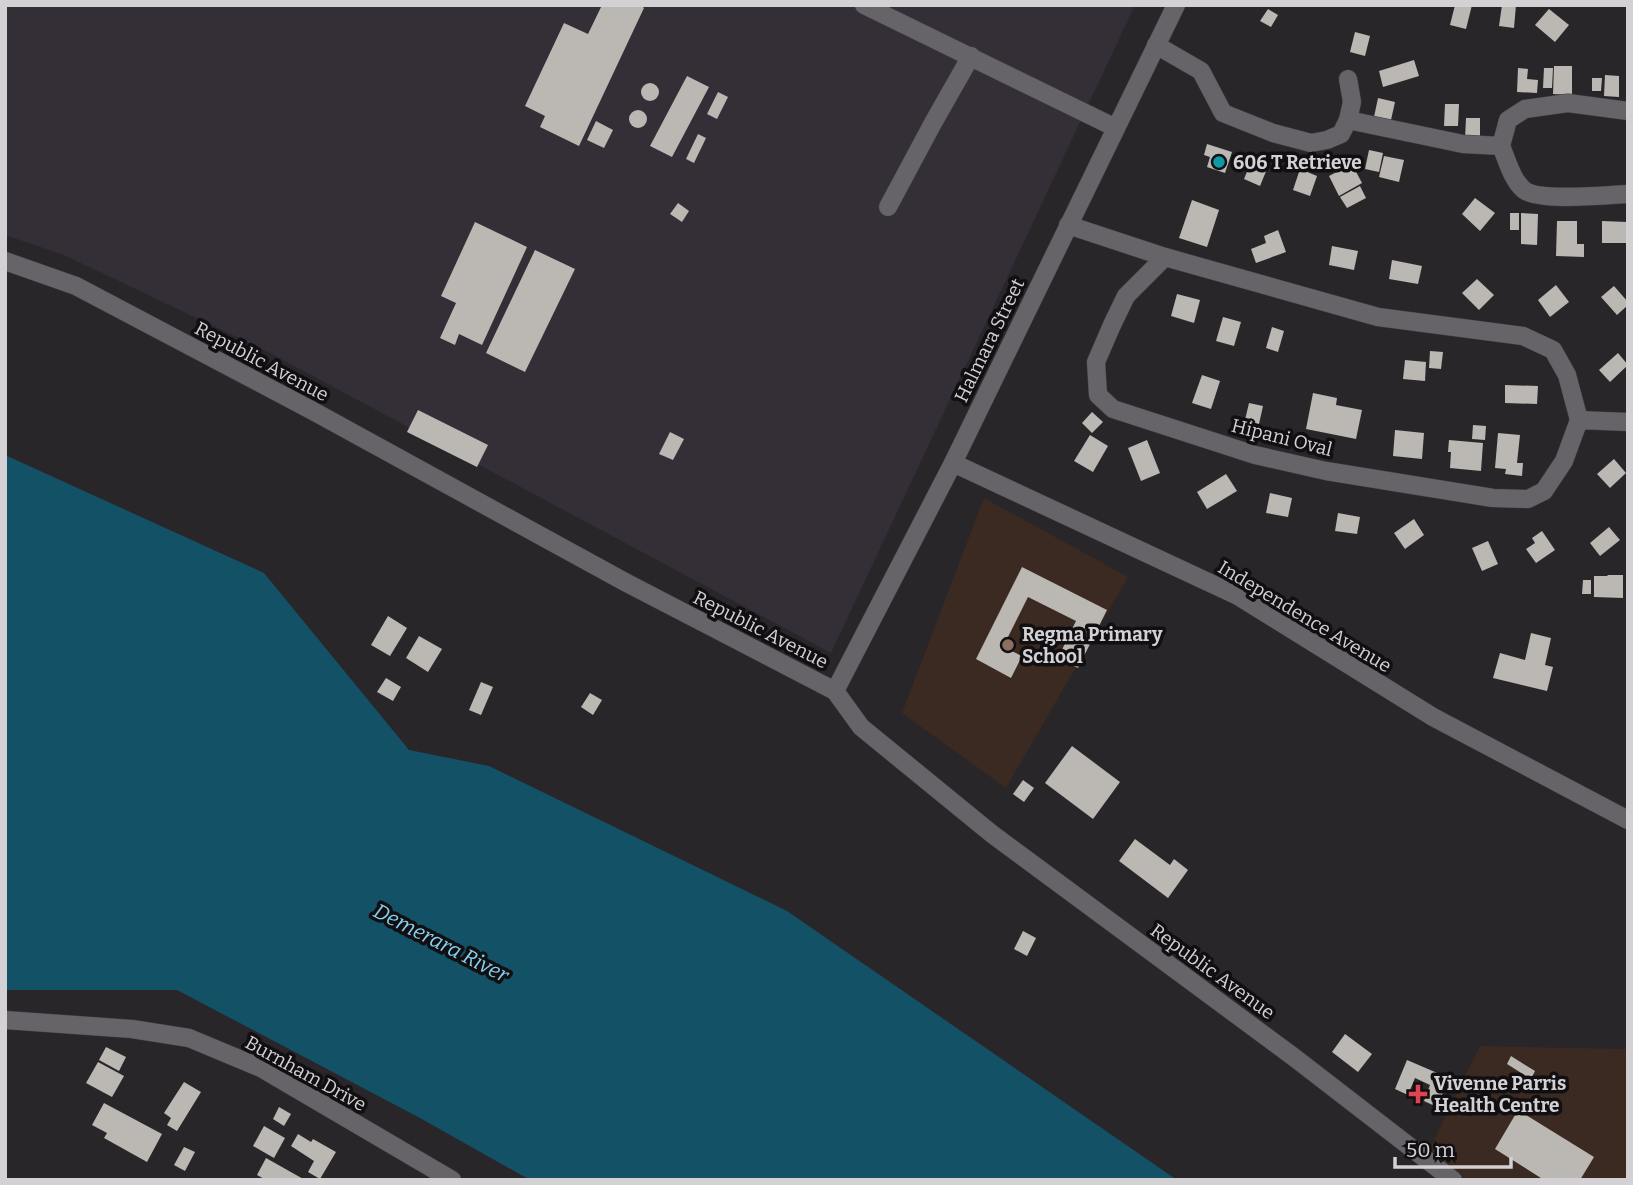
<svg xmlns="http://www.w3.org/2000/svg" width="1633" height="1185" viewBox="0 0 1633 1185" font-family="Bitter,serif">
<rect width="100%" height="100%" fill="#29262a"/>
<!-- built -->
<path fill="#342e37" d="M5 5H1135L831 653 268 352 64 255 5 235Z"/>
<!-- education -->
<g fill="#3b2a21">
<path d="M984 498 1128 577 1006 788 902 713Z"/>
<path d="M1480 1046 1628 1049V1180H1467L1429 1150Z"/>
</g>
<!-- water -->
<path fill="#135167" d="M5 455 264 573 409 750 489 766 787 911 1177 1180H530L420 1118 177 990H5Z"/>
<!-- building -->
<g fill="#bbb7b2">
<path d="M602 5H641L644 8 579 146 540 127 545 116 525 106 564 23 588 34Z"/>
<path d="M1455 5H1472L1466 29 1450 25Z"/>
<path d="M1502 5H1516L1514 28 1499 26Z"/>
<path d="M1268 9 1278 15 1271 27 1260 21Z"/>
<path d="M1549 9 1569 25 1555 42 1535 25Z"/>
<path d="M1355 32 1370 36 1365 56 1350 52Z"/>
<path d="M1414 60 1419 76 1383 87 1379 71Z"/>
<path d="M1554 66H1572V95L1553 94Z"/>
<path d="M1518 68 1528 69 1527 79 1538 80 1537 93 1517 92Z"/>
<path d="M1544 68H1553L1552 88H1543Z"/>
<path d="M1605 75 1619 76V97L1604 96Z"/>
<path d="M687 76 709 87 672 157 650 146Z"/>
<path d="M1592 78H1602L1601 91H1592Z"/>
<circle cx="650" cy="92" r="9"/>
<path d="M718 92 728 97 717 119 707 114Z"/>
<path d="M1378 98 1395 102 1391 120 1374 117Z"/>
<path d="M1445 104H1459L1458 126H1444Z"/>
<circle cx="638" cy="119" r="9"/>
<path d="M1466 118H1480V140L1465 139Z"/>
<path d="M596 121 613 130 604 148 587 140Z"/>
<path d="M698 134 706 138 694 163 686 159Z"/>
<path d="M1207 144 1232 152 1225 173 1207 167 1210 157 1204 155Z"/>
<path d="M1369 150 1383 153 1379 172 1365 169Z"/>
<path d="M1384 156 1404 160 1399 182 1379 177Z"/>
<path d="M1253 157 1269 164 1260 186 1244 179Z"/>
<path d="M1352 164 1362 183 1339 196 1329 176Z"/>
<path d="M1300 169 1317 176 1310 196 1293 190Z"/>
<path d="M1360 186 1366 198 1347 208 1340 197Z"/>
<path d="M1475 198 1495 213 1480 231 1462 214Z"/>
<path d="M1192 200 1219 210 1207 247 1179 238Z"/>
<path d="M678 203 689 211 682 222 670 214Z"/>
<rect x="1510" y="213" width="9" height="17"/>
<path d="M1521 213 1538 214 1537 245 1521 244Z"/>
<path d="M1557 221H1577V244H1584V257L1556 256Z"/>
<path d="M1602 221 1628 222V243H1602Z"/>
<path d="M475 222 527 247 482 345 459 334 455 345 440 338 456 303 441 296Z"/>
<path d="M1278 230 1286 252 1256 263 1251 249 1266 243 1264 236Z"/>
<path d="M1332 246 1358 251 1354 270 1329 265Z"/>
<path d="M535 250 575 269 525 372 486 353Z"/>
<path d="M1392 260 1422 266 1418 284 1389 279Z"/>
<path d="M1477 279 1494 295 1479 310 1462 293Z"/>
<path d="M1556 285 1569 302 1550 317 1538 300Z"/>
<path d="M1614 286 1628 302V305L1617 315 1601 297Z"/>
<path d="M1177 294 1200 300 1194 323 1171 316Z"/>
<path d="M1223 317 1241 322 1234 346 1216 341Z"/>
<path d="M1272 327 1284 331 1278 352 1266 348Z"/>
<path d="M1430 351 1443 352 1441 369 1429 368Z"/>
<path d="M1618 353 1628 365 1610 382 1599 370Z"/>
<path d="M1405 360 1426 362 1425 381 1403 379Z"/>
<path d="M1202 375 1220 381 1211 409 1192 403Z"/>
<path d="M1505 385 1538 386 1537 404 1505 403Z"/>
<path d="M1313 393 1337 398 1336 405 1362 410 1356 439 1306 429Z"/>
<path d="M1249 403 1263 406 1259 424 1245 420Z"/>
<path d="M418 410 488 445 477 467 407 432Z"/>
<path d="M1092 412 1103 422 1092 433 1082 423Z"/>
<path d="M1473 425 1486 426 1485 440 1472 439Z"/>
<path d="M1395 430 1424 433 1422 459 1393 456Z"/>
<path d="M670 432 684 439 673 460 659 454Z"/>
<path d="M1498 433 1520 435 1517 463H1523L1522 476 1505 474 1506 469 1495 468Z"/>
<path d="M1090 435 1108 446 1093 472 1074 461Z"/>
<path d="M1147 440 1160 473 1141 481 1128 448Z"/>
<path d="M1449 440 1483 443 1481 471 1450 468 1451 452H1448Z"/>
<path d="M1614 459 1626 473 1610 488 1597 474Z"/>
<path d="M1226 474 1237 491 1207 509 1197 492Z"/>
<path d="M1270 493 1292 498 1288 517 1266 513Z"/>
<path d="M1338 513 1360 517 1357 534 1335 531Z"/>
<path d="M1414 519 1424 535 1405 549 1394 533Z"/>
<path d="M1609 527 1620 540 1600 556 1590 543Z"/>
<path d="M1542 531 1555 550 1536 563 1526 549 1535 543 1532 538Z"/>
<path d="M1488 541 1498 564 1482 571 1472 548Z"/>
<path d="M1022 567 1107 610 1078 668 1058 658 1076 621 1028 597 1003 647 1022 656 1011 678 976 659Z"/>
<path d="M1608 575H1623V598L1594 597V576H1607Z"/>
<path d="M1583 580H1591V594H1582Z"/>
<path d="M388 616 407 628 390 656 371 645Z"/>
<path d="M1531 633 1551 638 1545 665 1553 667 1547 691 1493 678 1500 653 1525 660Z"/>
<path d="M419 636 442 649 428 672 406 658Z"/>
<path d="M386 678 401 687 393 701 377 692Z"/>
<path d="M481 682 493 687 481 715 469 710Z"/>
<path d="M590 693 602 700 593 715 581 707Z"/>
<path d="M1072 746 1120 782 1093 819 1045 783Z"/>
<path d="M1023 780 1034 788 1024 802 1013 794Z"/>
<path d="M1135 839 1170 865 1174 859 1188 870 1168 898 1119 861Z"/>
<path d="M1023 931 1036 938 1027 956 1014 949Z"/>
<path d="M1345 1034 1372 1054 1358 1072 1332 1052Z"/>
<path d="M106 1047 126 1057 119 1071 99 1060Z"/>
<path d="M1511 1056 1535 1071 1531 1079 1507 1064Z"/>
<path d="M1407 1060 1449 1078 1437 1107 1424 1101 1430 1085 1415 1078 1408 1095 1395 1089Z"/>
<path d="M98 1062 124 1076 112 1097 86 1083Z"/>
<path d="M184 1082 201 1092 177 1131 167 1125 171 1118 164 1113Z"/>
<path d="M104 1103 162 1134 147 1162 104 1138 107 1133 92 1125Z"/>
<path d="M279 1107 291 1114 284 1126 273 1119Z"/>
<path d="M1518 1110 1594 1157 1580 1180H1544L1495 1149Z"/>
<path d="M264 1126 285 1138 274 1158 253 1146Z"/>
<path d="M298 1134 311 1142 313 1139 336 1152 320 1179 308 1172 314 1161 291 1146Z"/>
<path d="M184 1147 195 1152 185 1171 174 1165Z"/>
<path d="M266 1158 305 1180H266L257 1175Z"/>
</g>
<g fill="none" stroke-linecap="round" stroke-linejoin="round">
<defs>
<g id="minor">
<path d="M864 5 1116 128"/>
<path d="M1156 45 1201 71 1223 113 1273 133 1311 143 1327 140 1341 134 1348 120 1463 144 1501 146 1508 120 1525 109 1568 103 1628 111"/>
<path d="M1348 79 1352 102 1348 120"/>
<path d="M1501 146C1507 160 1512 180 1524 190 1539 202 1607 195 1628 194"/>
<path d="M888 207 933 123 971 56"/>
<path d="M1068 225 1165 257 1378 317 1523 336 1553 350 1567 375 1579 420"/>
<path d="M1165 257 1126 296 1112 325 1096 362 1098 395 1113 409 1255 455 1326 471 1493 498 1528 499 1544 491 1564 461 1579 420 1628 422"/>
<path d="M5 261 76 286 313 411 625 582 835 691 861 727 992 834 1295 1058 1453 1180"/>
<path d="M953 463 1238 596 1433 717 1628 820"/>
<path d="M835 691 953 463 1176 5"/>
<path d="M5 1020 132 1029 189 1038 261 1068 452 1180"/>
</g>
</defs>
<!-- minor casing -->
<use href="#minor" stroke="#434145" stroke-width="19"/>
<!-- minor -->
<use href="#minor" stroke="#676469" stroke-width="18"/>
</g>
<!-- markers -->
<circle fill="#0f9aa8" stroke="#110f11" stroke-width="2.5" cx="1219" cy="162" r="7"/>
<circle fill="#8d6e63" stroke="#110f11" stroke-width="2.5" cx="1008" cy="645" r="7"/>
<path fill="#e0444e" stroke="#110f11" stroke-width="2.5" d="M1414.5 1083.5h7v7h7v7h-7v7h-7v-7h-7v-7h7z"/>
<g text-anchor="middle" stroke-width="7" stroke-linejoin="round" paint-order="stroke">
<!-- poi labels -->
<g font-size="19" font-weight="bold" fill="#d3d1d4" stroke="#110f11" text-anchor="start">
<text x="1233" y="169">606 T Retrieve</text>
<text x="1022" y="641">Regma Primary<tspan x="1022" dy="22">School</tspan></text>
<text x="1434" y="1090">Vivenne Parris<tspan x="1434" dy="22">Health Centre</tspan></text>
</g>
<!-- street labels -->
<g font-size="19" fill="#d3d1d4" stroke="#110f11">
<text transform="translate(989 340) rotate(-64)" y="7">Halmara Street</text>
<text transform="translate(262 361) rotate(28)" y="7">Republic Avenue</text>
<text transform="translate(1282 437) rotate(14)" y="7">Hipani Oval</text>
<text transform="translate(1305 616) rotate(31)" y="7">Independence Avenue</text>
<text transform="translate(761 629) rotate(27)" y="7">Republic Avenue</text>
<text transform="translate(1213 971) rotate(36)" y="7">Republic Avenue</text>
<text transform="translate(306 1073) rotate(29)" y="7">Burnham Drive</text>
</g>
<!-- water labels -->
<g font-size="21" font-style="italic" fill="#85d2f2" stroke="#110f11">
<text transform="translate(441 943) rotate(27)" y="7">Demerara River</text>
</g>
</g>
<!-- border -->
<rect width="1633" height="1185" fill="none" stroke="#d3d1d4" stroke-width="14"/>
<!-- scale -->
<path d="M1395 1157v10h116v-10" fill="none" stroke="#d3d1d4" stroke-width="3.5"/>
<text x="1406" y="1157" font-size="21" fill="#d3d1d4" stroke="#110f11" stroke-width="5" paint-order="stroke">50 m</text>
</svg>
